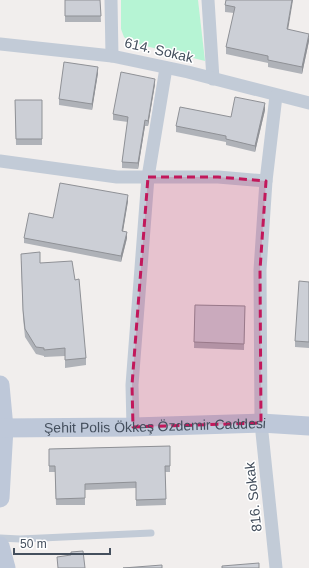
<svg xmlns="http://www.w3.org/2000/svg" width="309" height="568" viewBox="0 0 309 568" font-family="Arial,sans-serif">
<rect width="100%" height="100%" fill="#f1eeed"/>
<!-- green -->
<path fill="#b6f4d4" d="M121 0H198L205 61 130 42 124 37 121 29Z"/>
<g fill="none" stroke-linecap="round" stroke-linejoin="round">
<!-- lane -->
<path stroke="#c2cbd7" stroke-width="7" d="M0 538 20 539 151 533"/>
<!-- street -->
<g stroke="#c2cbd7" stroke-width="13">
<path d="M111 0 112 56"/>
<path d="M208 0 213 79"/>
<path d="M0 44 112 56 188 72 309 103"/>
<path d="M0 161 117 177H218L266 181"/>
<path d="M133 427 132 385 148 177 166 68"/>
<path d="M276 568 261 423 260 270 266 181 276 96"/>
</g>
<!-- secondary -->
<g stroke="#bec8d9" stroke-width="19">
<path d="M0 385 4 428 0 498"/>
<path id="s1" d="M0 428 133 427 261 423 309 426"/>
<path d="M0 546 6 568"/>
</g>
</g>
<!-- wall -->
<g fill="#afb2b8">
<path d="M65 0H100L101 22H65Z"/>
<path d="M226 0 288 30 309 41 302 74 268 67V63L226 54V47L234 13 225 12V5Z"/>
<path d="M98 73 92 110 59 105V99Z"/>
<path d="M155 84 148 126H145L138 169 122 168V162L128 122 113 120V114Z"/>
<path d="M15 100H42V145H16Z"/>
<path d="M265 110 255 152 226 145V142L176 132V126L231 117Z"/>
<path d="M128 201 123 231 127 238 121 262 24 243V238L53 218Z"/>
<path d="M21 261 40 263 86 358V365L65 368V356L44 357V356L36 354 25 337 23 318Z"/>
<path d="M309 282V348L295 347V341Z"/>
<path d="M195 305 245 306 244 350 194 348Z"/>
<path d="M170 446V472H165L166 505 136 506V488L85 490V505H56L55 472H49V449Z"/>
</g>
<!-- shaded-wall -->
<g fill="#8f9196">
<path d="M292 0H293L287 36V29Z"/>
<path d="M309 34V41L302 74V67Z"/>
<path d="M98 67V73L92 110V104Z"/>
<path d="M155 79V84L148 126V121Z"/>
<path d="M265 103V110L255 152V146Z"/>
<path d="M145 120V126L138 169V163Z"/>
<path d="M128 195V201L122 237V231Z"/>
<path d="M127 232V238L121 262V256Z"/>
</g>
<!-- building -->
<g fill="#cccfd6" stroke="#8f9196">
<path d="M65 0H100L101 16H65Z"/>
<path d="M226 0H292L287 29 309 34 302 67 268 60V56L226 47 235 7 225 5Z"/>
<path d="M64 62 98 67 92 104 59 99Z"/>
<path d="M121 72 155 79 148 121 145 120 138 163 122 162 128 117 113 114Z"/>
<path d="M235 97 265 103 255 146 226 139V136L176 126 180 107 231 117Z"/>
<path d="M15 100H42V139H16Z"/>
<path d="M60 183 128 195 122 231 127 232 121 256 24 238 29 213 53 218Z"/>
<path d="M40 252V263L72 261 75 280 79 279 86 358 65 360V348L44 350V348L36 347 25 329 23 310 21 254Z"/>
<path d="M299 281 309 282V342L295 341Z"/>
<path d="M195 305 245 306 244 344 194 342Z"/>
<path d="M170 446V466H165L166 499 136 500V482L85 484V498L56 499 55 466H49V449Z"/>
<path d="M83 551 85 568H58L57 557 71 555V552Z"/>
<path d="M259 563V568H222V566Z"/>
<path d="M162 565V568H123Z"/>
</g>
<!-- marked area -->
<path fill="#c2185b" fill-opacity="0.2" stroke="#c2185b" stroke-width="3" stroke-dasharray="8 5" stroke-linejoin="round" d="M148 177H218L266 181 260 270 261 423 133 427 132 385Z"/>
<g text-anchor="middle" stroke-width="3" stroke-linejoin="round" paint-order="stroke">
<!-- street labels -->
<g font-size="14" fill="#444f5d" stroke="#fff">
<text transform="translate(159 50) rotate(13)" y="5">614. Sokak</text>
<text dy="5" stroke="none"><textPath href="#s1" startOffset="155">Şehit Polis Ökkeş Özdemir Caddesi</textPath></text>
<text transform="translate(253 497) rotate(-96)" y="5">816. Sokak</text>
</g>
</g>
<!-- scale -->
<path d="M14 548v6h96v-6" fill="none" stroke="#444f5d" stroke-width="2"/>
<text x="20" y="548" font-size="12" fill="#444f5d" stroke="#ffffff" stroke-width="3" paint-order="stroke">50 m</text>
</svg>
